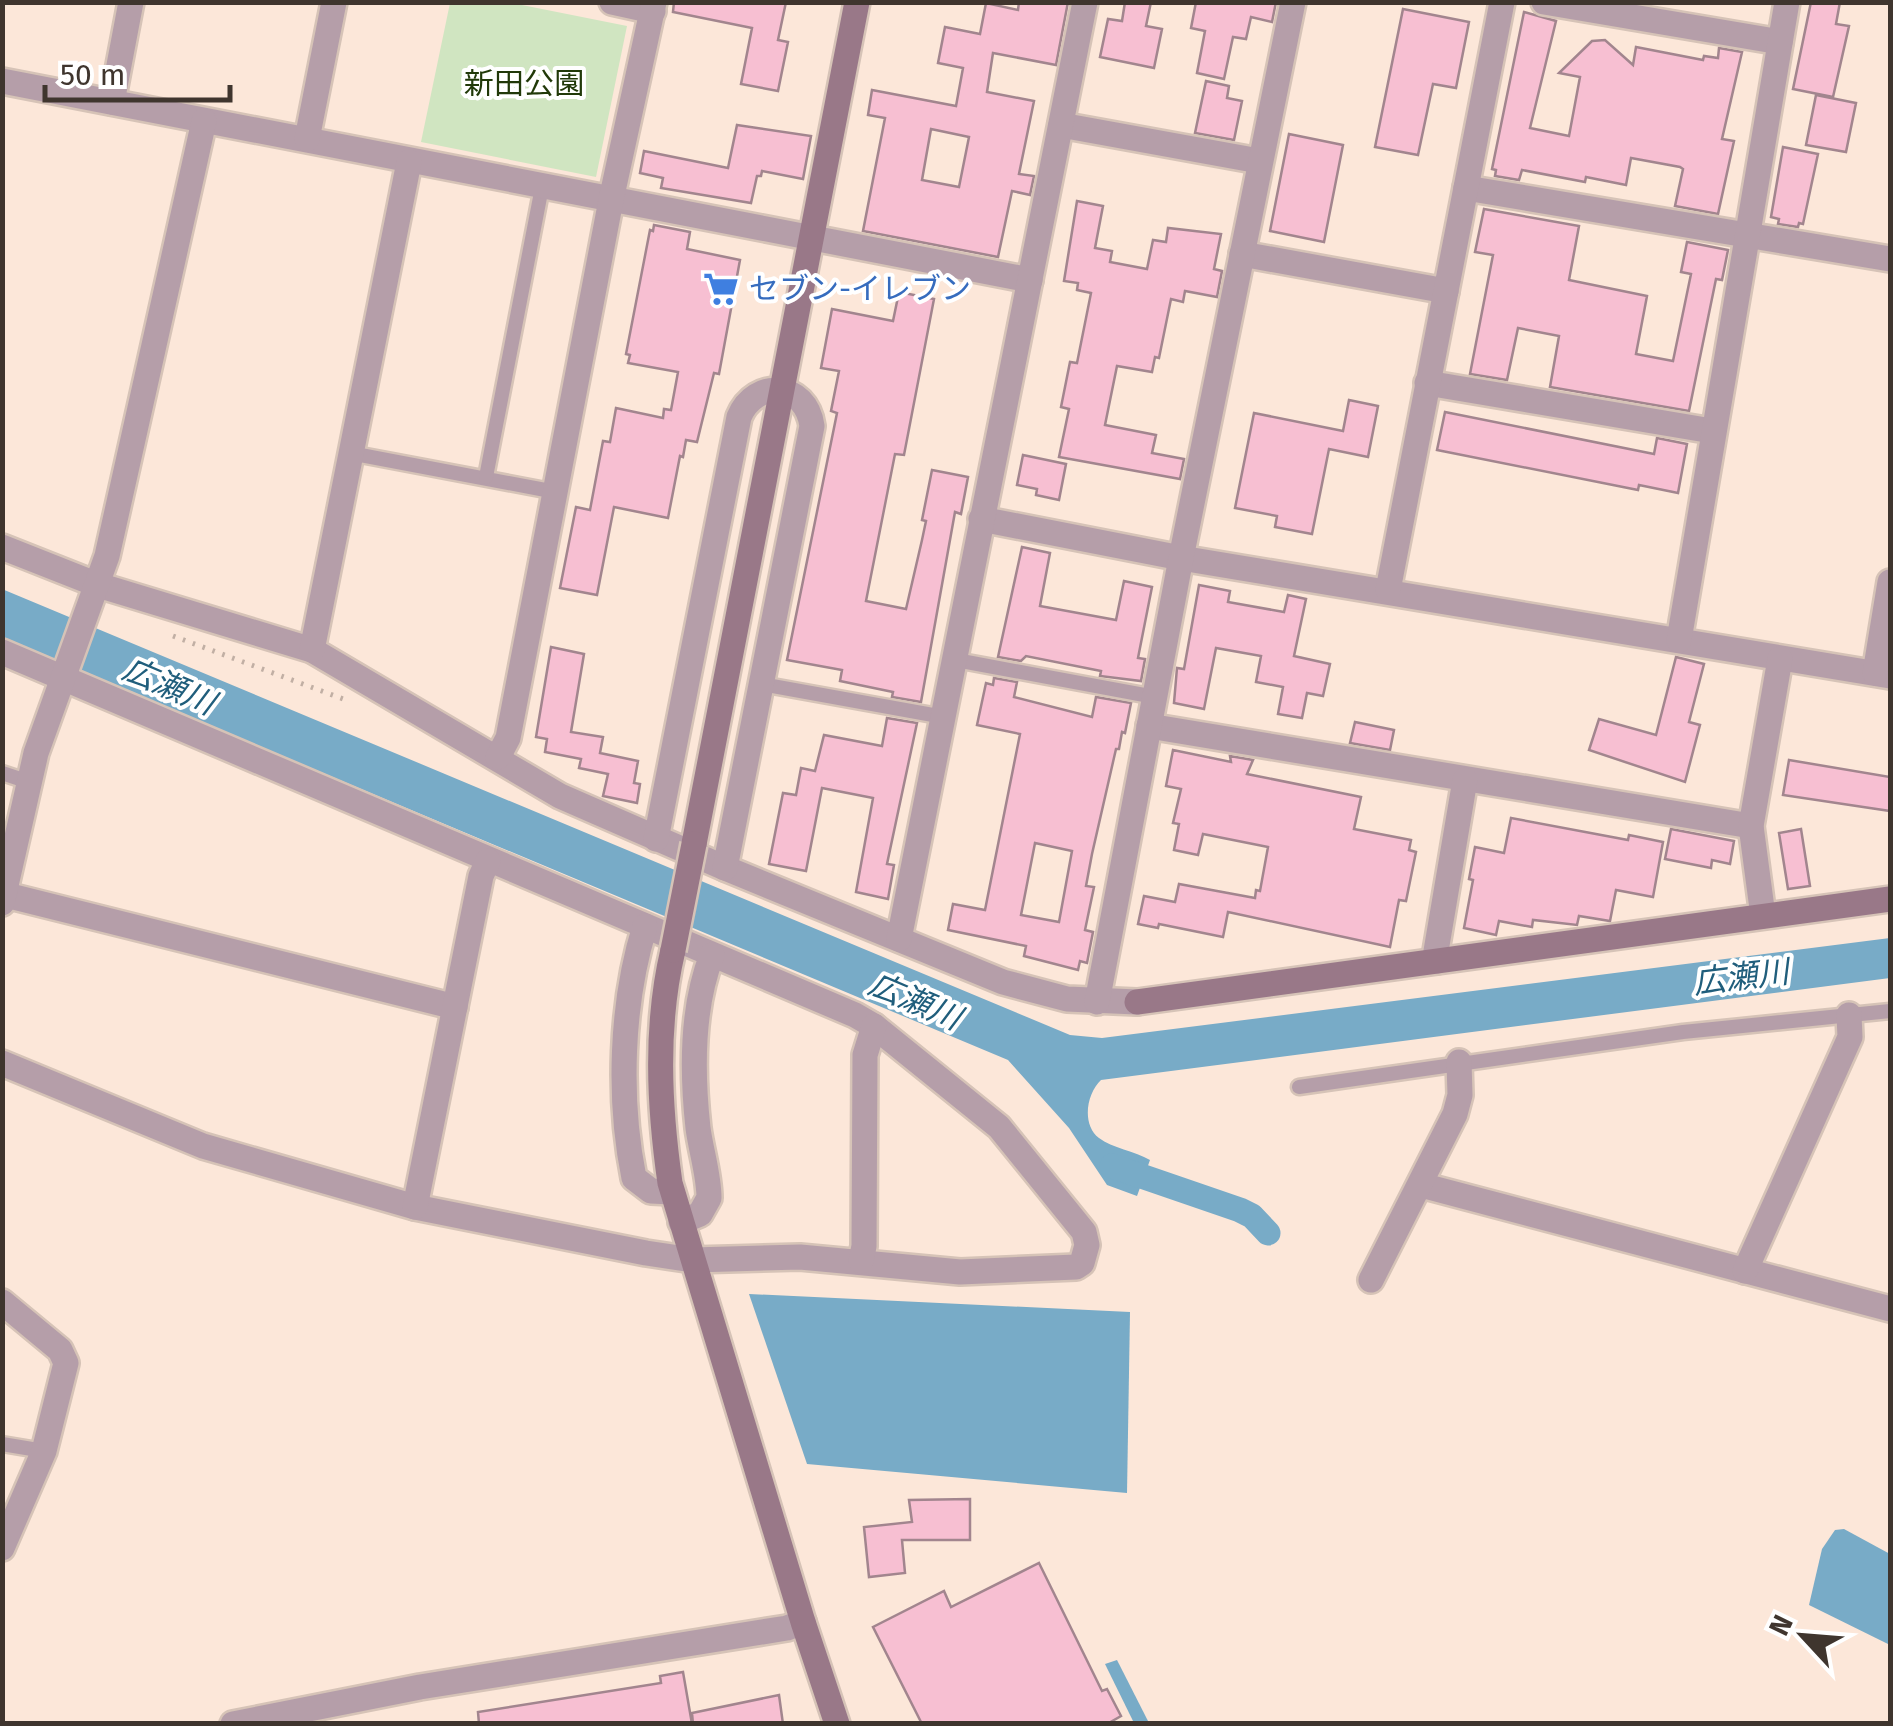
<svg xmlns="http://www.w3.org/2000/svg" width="1893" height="1726" viewBox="0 0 1893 1726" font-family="'Fira Sans','Noto Sans JP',sans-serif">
<rect width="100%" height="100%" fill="#fce7d9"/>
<!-- green -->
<path fill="#d0e5c1" d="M450 3H512L627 26 596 177 421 142Z"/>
<!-- water -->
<g fill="#78abc7">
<path d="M2 589 1070 1035 1102 1038 1890 938V978L1101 1080C1087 1093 1081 1124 1099 1138 1112 1148 1135 1151 1150 1160L1137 1196 1107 1185 1069 1128 1008 1060 3 639Z"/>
<path d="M749 1294 1130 1312 1127 1493 807 1464Z"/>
<path d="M1844 1529 1890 1554V1645L1809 1605 1822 1549 1835 1530Z"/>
<path d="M1117 1660 1149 1723H1134L1105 1664Z"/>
</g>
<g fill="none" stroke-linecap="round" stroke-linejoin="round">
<!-- canal -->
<path stroke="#78abc7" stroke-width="25" d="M1112 1166 1240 1210 1252 1216 1268 1233"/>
</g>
<!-- building -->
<g fill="#f7bfd2" stroke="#a2858e" stroke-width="2.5" fill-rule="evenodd">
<path d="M674 2H786L778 40 788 42 778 91 741 84 752 28 673 12Z"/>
<path d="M1019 2H1068L1056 65 993 53 987 92 1034 101 1019 174 1034 176 1030 195 1012 191 998 257 863 231 885 118 868 115 872 90 956 106 963 68 938 63 945 27 980 34 986 3 1018 10ZM931 129 969 137 959 187 922 180Z"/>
<path d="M1125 2H1151L1146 26 1162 29 1154 68 1100 57 1108 19 1122 21Z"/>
<path d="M1196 2H1276L1272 22 1251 17 1246 39 1233 37 1224 79 1197 73 1205 31 1191 28Z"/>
<path d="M1811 2H1840L1836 24 1849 26 1833 97 1793 89Z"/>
<path d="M1403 9 1469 22 1456 88 1433 84 1418 155 1375 147Z"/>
<path d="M1524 12 1556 21 1530 128 1569 136 1580 77 1559 73 1592 41 1605 40 1633 65 1636 47 1703 60 1704 56 1718 58 1719 48 1742 52 1722 139 1734 141 1718 214 1675 206 1683 169 1680 167 1631 158 1626 185 1586 177 1585 182 1522 170 1519 180 1495 176 1496 170 1492 169Z"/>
<path d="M1206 81 1229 86 1227 98 1242 101 1234 140 1195 133Z"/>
<path d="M1816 95 1856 103 1846 152 1806 145Z"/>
<path d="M737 125 811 136 803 179 762 171 761 176H757L751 203 661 188 663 178 640 173 644 151 728 168Z"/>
<path d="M1289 134 1343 145 1324 242 1270 231Z"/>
<path d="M1783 147 1818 154 1803 224 1799 223 1798 227 1778 224 1779 219 1771 217Z"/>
<path d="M1077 201 1103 206 1095 248 1112 251 1110 262 1147 269 1153 240 1166 242 1168 228 1221 234 1214 269 1222 271 1217 297 1185 291 1183 302 1171 299 1159 358 1155 357 1152 372 1117 366 1105 425 1156 435 1152 453 1184 459 1180 479 1059 457 1069 409 1061 407 1070 362 1077 363 1091 293 1077 290 1078 283 1064 281Z"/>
<path d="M1484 209 1579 226 1569 280 1647 296 1636 354 1673 361 1691 274 1681 272 1687 242 1728 250 1722 280 1716 279 1689 411 1550 387 1559 336 1518 328 1507 380 1470 374 1493 255 1475 252Z"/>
<path d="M654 225 690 232 687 249 740 260 719 374 714 373 697 442 686 440 683 457 680 456 668 518 614 507 597 595 560 588 576 507 590 510 603 441 610 442 616 408 663 418 664 409 671 410 678 372 628 363 630 355 626 354 650 230 653 231Z"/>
<path d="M899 292 934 299 904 455 895 454 866 601 906 609 922 540 926 521 922 520 932 470 968 477 961 514 955 512 921 702 892 697 893 692 840 681 842 670 787 660 837 413 831 411 839 371 821 368 832 309 893 321Z"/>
<path d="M1349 400 1378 406 1368 457 1329 449 1312 534 1275 527 1277 516 1235 508 1254 413 1343 431Z"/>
<path d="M1445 412 1654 454 1657 438 1687 444 1678 493 1639 485 1638 490 1437 450Z"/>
<path d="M1023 455 1066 464 1059 500 1036 495 1037 489 1017 485Z"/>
<path d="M1022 547 1050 553 1040 606 1116 620 1124 581 1152 587 1138 658 1145 659 1141 681 1100 676 1101 671 1026 656 1021 661 998 657Z"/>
<path d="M1199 585 1230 591 1228 602 1284 612 1288 595 1306 599 1294 656 1330 664 1323 696 1307 693 1302 718 1278 714 1283 687 1256 682 1261 656 1216 648 1204 709 1174 703 1177 668 1184 669Z"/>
<path d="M551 647 584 654 571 732 603 737 600 753 638 761 634 783 640 784 637 803 603 796 608 774 579 768 581 759 545 752 547 739 536 737Z"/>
<path d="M1676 657 1704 664 1689 722 1700 725 1685 782 1589 750 1599 719 1656 735Z"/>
<path d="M994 678 1017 682 1014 697 1092 717 1096 697 1131 703 1125 733 1122 732 1119 749H1116L1092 854 1086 886 1094 887 1085 930 1093 932 1087 963 1080 961 1078 970 1024 956 1026 946 948 930 953 904 985 910 1020 734 977 725 986 683 993 685ZM1035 843 1072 851 1059 922 1021 915Z"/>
<path d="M887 718 917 723 887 864 894 865 888 899 856 892 873 798 822 788 806 871 769 864 783 793 796 795 801 768 815 771 824 735 882 746Z"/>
<path d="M1355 722 1394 730 1390 750 1350 743Z"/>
<path d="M1173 750 1231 762 1230 756 1253 760 1247 774 1361 797 1354 829 1411 840 1409 850 1416 852 1406 901 1399 900 1390 947 1228 912 1223 937 1159 924 1158 928 1138 924 1144 896 1175 902 1179 884 1255 898 1256 890 1260 891 1268 847 1203 834 1198 855 1174 850 1179 824 1173 823 1181 789 1166 786Z"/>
<path d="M1789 760 1890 777V811L1783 795Z"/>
<path d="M1511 818 1628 840 1629 835 1663 842 1653 897 1616 890 1610 921 1579 916 1577 925 1533 920 1532 927 1499 921 1496 935 1464 928 1473 880 1469 879 1475 847 1504 853Z"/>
<path d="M1671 829 1734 841 1730 864 1712 860 1711 868 1665 859Z"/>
<path d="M1801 829 1810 886 1788 889 1779 833Z"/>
<path d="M970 1499V1540H902L905 1573 869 1577 864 1527 912 1522 909 1500Z"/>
<path d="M1039 1563 1102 1691 1107 1689 1121 1716 1107 1724H922L873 1627 944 1591 951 1607Z"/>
<path d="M683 1672 692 1724H479L478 1712 661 1683 660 1676Z"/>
<path d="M779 1695 783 1724H693L692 1713Z"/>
</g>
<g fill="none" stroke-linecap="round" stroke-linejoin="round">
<defs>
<g id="lane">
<path d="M350 453 556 492"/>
<path d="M486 477 542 187"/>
<path d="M956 660 1155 697"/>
<path d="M761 684 944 717"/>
<path d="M2 773 29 782"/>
<path d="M1299 1087 1683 1032 1890 1011"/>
<path d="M2 1444 44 1451"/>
</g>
<g id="street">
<path d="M612 2 653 11"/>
<path d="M1544 2 1780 42"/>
<path d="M2 81 1030 280"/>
<path d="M112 102 131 2"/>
<path d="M1061 125 1259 161"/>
<path d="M307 139 334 2"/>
<path d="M1466 188 1890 259"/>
<path d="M1242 254 1446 291"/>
<path d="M1427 383 1712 431"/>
<path d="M981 519 1181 558 1890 676"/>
<path d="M2 547 98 585 312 650 560 796 725 868 1003 982 1067 999 1137 1002"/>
<path d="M1388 590 1502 2"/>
<path d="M1679 640 1787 2"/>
<path d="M312 650 409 162"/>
<path d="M2 652 855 1015 874 1026 999 1127 1084 1232 1087 1245 1082 1263 1076 1267 960 1272 800 1257 693 1260 646 1253 415 1207 203 1146 2 1063"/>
<path d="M1875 673 1890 582"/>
<path d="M1149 726 1751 826"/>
<path d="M498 757 508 738 611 200 654 2"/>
<path d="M656 839 739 417C755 378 806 382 812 426L725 868"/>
<path d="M2 894 455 1007"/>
<path d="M2 903 36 753 107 556 204 121"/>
<path d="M1763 916 1751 826 1780 659"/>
<path d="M645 926C621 1003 618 1099 634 1178L651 1191 672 1192"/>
<path d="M899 939 1085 2"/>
<path d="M1437 961 1436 951 1465 780"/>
<path d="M1097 1002 1181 558 1293 2"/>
<path d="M1421 1185 1890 1309"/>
<path d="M415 1207 481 876 488 861"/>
<path d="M681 1222 700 1214 709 1198C709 1175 701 1151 698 1128 692 1073 691 1008 712 955"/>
<path d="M861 1261 864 1246 865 1055 874 1026"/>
<path d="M1745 1271 1850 1037 1849 1015"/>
<path d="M1371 1280 1455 1114 1460 1095 1459 1062"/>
<path d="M2 1302 60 1350 66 1363 44 1451 2 1548"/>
<path d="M233 1724 420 1687 787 1628 803 1622"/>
</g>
<g id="secondary">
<path d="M694 844 857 2"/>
<path d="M673 950C655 1026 659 1106 670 1183L803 1622 837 1724"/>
<path d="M1137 1002 1890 899"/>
</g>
</defs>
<!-- lane casing -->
<use href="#lane" stroke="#d6c3b7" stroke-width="19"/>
<!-- street casing -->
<use href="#street" stroke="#d6c3b7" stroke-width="30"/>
<!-- secondary casing -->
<use href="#secondary" stroke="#d6c3b7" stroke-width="30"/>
<!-- path -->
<path stroke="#c1afa4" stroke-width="5" stroke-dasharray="2.5 8" stroke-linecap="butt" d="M173 636 346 700"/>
<!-- lane -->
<use href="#lane" stroke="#b59ea9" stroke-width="14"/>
<!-- street -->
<use href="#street" stroke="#b59ea9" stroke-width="25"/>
<!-- secondary -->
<use href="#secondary" stroke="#997888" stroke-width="25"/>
<defs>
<path id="secondary-bridge" d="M673 950 694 844"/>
</defs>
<!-- secondary-bridge casing -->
<use href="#secondary-bridge" stroke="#d6c3b7" stroke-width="30" stroke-linecap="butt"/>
<!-- secondary-bridge -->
<use href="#secondary-bridge" stroke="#997888" stroke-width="25"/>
</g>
<!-- icons -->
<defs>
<symbol id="supermarket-bare" viewBox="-9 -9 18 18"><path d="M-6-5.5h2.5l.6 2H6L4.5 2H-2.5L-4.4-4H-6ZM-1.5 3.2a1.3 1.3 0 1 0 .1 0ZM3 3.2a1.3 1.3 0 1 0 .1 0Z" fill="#3f7fe0" stroke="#fff" stroke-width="2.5" paint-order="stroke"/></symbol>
</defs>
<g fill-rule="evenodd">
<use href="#supermarket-bare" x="696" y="264" width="50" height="50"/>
</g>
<g text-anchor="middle" stroke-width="8" stroke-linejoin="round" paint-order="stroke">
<!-- park labels -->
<g font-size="30" fill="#213909" stroke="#fff">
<text x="524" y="94">新田公園</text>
</g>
<!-- shop labels -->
<g font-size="30" fill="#366cbe" stroke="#fff" text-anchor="start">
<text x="749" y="299">セブン-イレブン</text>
</g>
<!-- water labels -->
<g font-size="32" font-style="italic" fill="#205e7c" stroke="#fff">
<text transform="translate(169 686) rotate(23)" y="11">広瀬川</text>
<text transform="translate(1741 977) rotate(-7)" y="11">広瀬川</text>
<text transform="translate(915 1001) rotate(23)" y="11">広瀬川</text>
</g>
</g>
<!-- border -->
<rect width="1893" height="1726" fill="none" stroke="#3f352e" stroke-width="10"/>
<!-- north arrow -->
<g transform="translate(1803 1636) rotate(296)" stroke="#ffffff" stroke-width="8" paint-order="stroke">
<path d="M0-8L18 38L0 25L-18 38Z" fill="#3f352e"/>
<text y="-15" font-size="28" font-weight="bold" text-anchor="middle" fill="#3f352e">N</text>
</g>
<!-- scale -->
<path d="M45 85v15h185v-15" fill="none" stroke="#3f352e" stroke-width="5"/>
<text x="60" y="85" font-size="30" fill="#3f352e" stroke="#ffffff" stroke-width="8" paint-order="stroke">50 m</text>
</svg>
